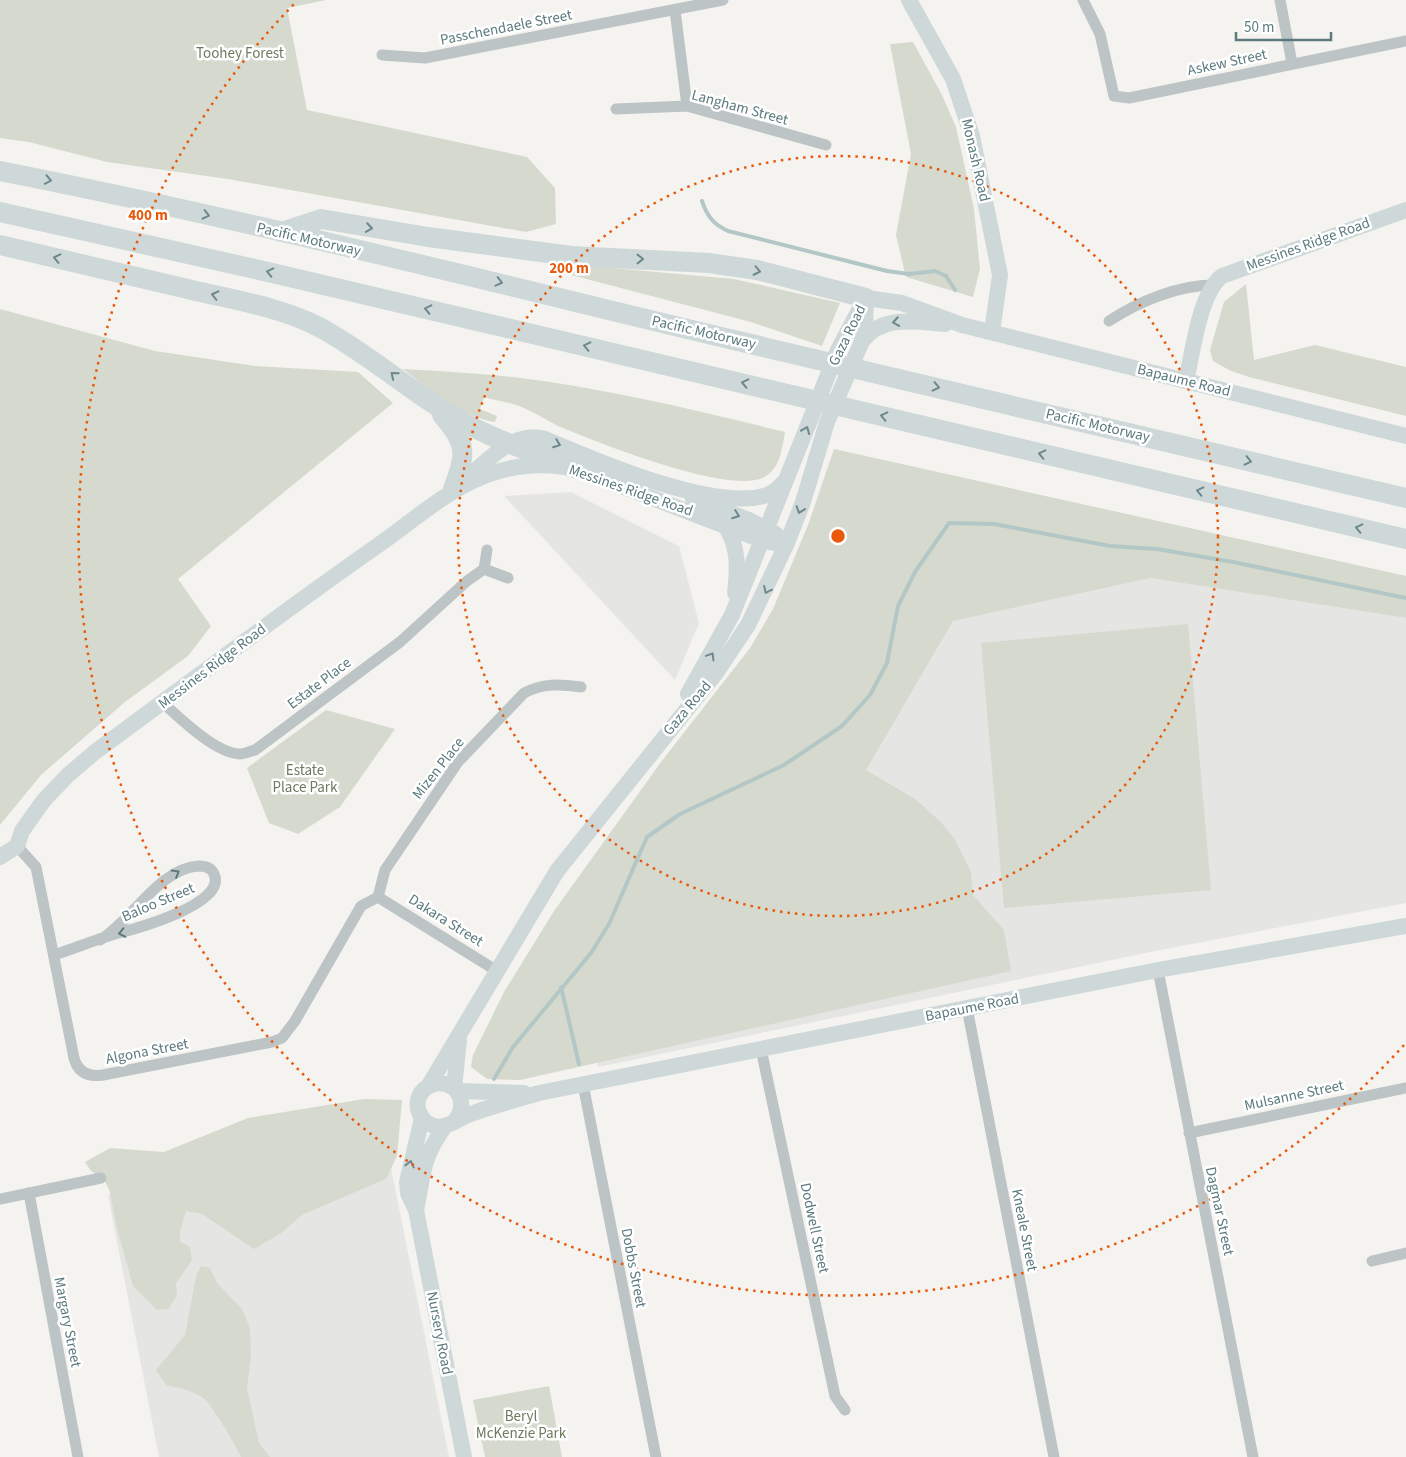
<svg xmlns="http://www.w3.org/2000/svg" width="1406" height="1457" viewBox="0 0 1406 1457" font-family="'Source Sans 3',sans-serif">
<rect width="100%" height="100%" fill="#f4f3ef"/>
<!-- built -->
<g fill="#e5e5e3">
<path d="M571 492 679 546 699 623 675 680 504 496Z"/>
<path d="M1150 578 1406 618V903L1155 951 598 1067 570 903 958 609Z"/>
<path d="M386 1143 449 1457H159L108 1195Z"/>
</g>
<!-- green -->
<g fill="#d6dace">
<path d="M0 0H326L287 8 307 110 527 157 555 188 556 224 526 232 228 179 107 162 29 142 0 138Z"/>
<path d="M913 42 942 95 956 127 974 209 980 269 973 297 906 277 896 235 911 154 890 44Z"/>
<path d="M557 263 734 279 840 303 822 346 751 322 552 270 550 265Z"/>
<path d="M1246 284 1254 360 1315 345 1406 367V416L1249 377 1231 371 1213 361 1210 350 1224 302Z"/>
<path d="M0 309 155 351 255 366 358 372 393 403 178 579 211 626 188 656 125 702 41 775 0 825Z"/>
<path d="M403 369C439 371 476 373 513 377 605 388 695 410 785 432 782 448 781 466 766 476 735 498 594 441 558 426 548 421 538 414 528 410 515 403 498 401 484 397L480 409 497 416 495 422C459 416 431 391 403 369Z"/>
<path d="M834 449 1406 576V618L1150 578 953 621 866 770 915 799 941 822 954 838 971 872 973 895 1004 930 1011 971 520 1080 487 1079 471 1067 473 1055 504 992 554 911 661 762 750 648 773 609 808 525Z"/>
<path d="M1188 624 1211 890 1004 908 981 643Z"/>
<path d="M326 710 395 729 340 807 298 834 269 823 247 768Z"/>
<path d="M364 1099 402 1100 397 1156 386 1179 302 1215 280 1234 254 1249 202 1214 186 1211 180 1232V1242L190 1247 192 1260 176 1283 177 1296 168 1309 157 1310 133 1286 116 1225 110 1192 104 1179 91 1171 85 1162 110 1148 164 1152 248 1118Z"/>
<path d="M201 1266 210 1268 217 1283 242 1309 250 1328 251 1358 247 1388 259 1443 270 1457H241C236 1446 212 1404 203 1398 193 1390 178 1388 166 1385L156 1370 185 1335 196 1276Z"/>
<path d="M549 1386 562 1457H485L473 1400Z"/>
</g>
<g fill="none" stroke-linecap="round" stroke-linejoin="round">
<!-- stream -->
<g stroke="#b3c7c6" stroke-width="4">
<path d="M702 201C707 216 713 224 728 231L887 271 909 274 935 271 946 276 955 290"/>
<path d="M561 987 579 1064"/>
<path d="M494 1079 513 1047 591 953 609 924 647 837 680 814 784 765 842 726 870 695 887 663 898 606 915 572 949 523 994 524 1110 546 1157 549 1233 562 1406 598"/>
</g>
<!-- street -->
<g stroke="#bcc4c5" stroke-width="11">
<path d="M1083 0 1100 34 1114 96 1129 98 1406 41"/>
<path d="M1280 0 1292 63"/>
<path d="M675 10 687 106"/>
<path d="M382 55 425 58 723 0"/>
<path d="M616 109 687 106 826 145"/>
<path d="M1109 321C1138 302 1178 285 1213 285"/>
<path d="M487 550 484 569 508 578"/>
<path d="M163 703C181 719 215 753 240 754 245 754 250 751 255 750L400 642 467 581 484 569"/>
<path d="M17 846 36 867 74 1058C78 1073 89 1077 103 1075L272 1042 282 1038 295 1021 361 906 378 897"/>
<path d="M378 897 385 870 458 762 524 693C543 683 559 684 581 687"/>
<path d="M378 897 497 971"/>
<path d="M54 955C75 948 95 940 115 934 135 929 228 904 214 874 211 867 205 866 199 866 159 868 133 920 100 940"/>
<path d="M1158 970 1253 1457"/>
<path d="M967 1008 1054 1457"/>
<path d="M761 1049 835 1396 845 1410"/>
<path d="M583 1084 656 1457"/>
<path d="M1189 1133 1406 1088"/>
<path d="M29 1193 78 1457"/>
<path d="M0 1199 101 1178"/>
<path d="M1372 1261 1406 1253"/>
</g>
<!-- secondary -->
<g stroke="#ced8d9" stroke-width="16">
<path d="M909 0 953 79 972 136 1000 275 992 332"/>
<path d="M866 298 902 303 962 325 1406 436"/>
<path d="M862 341C883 314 916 322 945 324"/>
<path d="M1186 381C1193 352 1199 294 1222 276L1406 210"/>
<path d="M468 477C489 459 515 430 545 439 597 461 709 510 764 496 772 494 779 488 785 481"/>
<path d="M693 499 749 520 776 534"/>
<path d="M724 524C739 546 738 568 735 593"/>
<path d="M688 694 732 615 838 350 865 299"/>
<path d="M0 857 17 846 22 831 44 800 68 775 95 752C189 683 281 613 377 546 412 522 446 490 487 475 516 464 547 463 577 469L764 541 786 545"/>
<path d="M429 1085 557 871 716 673 748 625 787 543 803 502 827 422 862 341 865 327 866 298"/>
<path d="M454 1088 459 1040"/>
<path d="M457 1091 524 1093"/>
<path d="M422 1118 407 1182 408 1193 416 1210 464 1457"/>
<path d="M455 1121C463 1110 464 1098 454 1088 432 1073 406 1097 423 1119 428 1125 437 1128 444 1126 453 1124 460 1118 468 1115 491 1106 515 1100 539 1093L1158 970 1406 926"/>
<path d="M416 1210C424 1172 421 1160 445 1126"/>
</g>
<!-- highway -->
<g stroke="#ced8d9" stroke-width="20">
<path d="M0 171C235 217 467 276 700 332 935 388 1171 443 1406 498"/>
<path d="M0 212 255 269 1406 539"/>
<path d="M282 232 321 219 428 237 571 256 709 263 757 270 866 298"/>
<path d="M0 245C64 260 128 275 192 290 234 300 280 307 319 327 366 352 406 388 451 415 490 439 535 453 577 469"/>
<path d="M442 415C468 444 466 454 453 489"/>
</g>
</g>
<!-- one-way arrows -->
<defs><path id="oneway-chevron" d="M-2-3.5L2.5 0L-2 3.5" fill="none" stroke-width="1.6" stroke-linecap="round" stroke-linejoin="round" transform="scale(1.25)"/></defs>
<g stroke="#6d888c">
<use href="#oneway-chevron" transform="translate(48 180) rotate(11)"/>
<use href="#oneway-chevron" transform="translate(206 215) rotate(13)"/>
<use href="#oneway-chevron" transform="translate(369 228) rotate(9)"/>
<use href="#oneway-chevron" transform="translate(57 258) rotate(-167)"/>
<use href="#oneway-chevron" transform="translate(640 259)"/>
<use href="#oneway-chevron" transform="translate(757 271) rotate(12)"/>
<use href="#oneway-chevron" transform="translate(270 272) rotate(-167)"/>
<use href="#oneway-chevron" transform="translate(499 282) rotate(14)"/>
<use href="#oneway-chevron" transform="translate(215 295) rotate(-166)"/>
<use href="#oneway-chevron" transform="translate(428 309) rotate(-167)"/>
<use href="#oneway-chevron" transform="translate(896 322) rotate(172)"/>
<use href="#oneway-chevron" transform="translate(587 346) rotate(-167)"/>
<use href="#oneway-chevron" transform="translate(394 375) rotate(-141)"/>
<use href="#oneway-chevron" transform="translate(745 383) rotate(-167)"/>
<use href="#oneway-chevron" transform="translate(936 387) rotate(13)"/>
<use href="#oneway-chevron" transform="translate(884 416) rotate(-167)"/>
<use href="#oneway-chevron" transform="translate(806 430) rotate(-68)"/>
<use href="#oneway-chevron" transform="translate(557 444) rotate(21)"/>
<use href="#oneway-chevron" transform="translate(1042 454) rotate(-167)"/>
<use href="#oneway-chevron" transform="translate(1248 461) rotate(13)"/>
<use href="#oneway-chevron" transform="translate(1200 491) rotate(-167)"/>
<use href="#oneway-chevron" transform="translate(800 510) rotate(109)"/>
<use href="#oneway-chevron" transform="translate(736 515) rotate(20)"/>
<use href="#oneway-chevron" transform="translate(1359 528) rotate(-167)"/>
<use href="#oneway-chevron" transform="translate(767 590) rotate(116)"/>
<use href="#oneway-chevron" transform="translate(711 656) rotate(-59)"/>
<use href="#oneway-chevron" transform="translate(410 1164) rotate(-77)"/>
</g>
<g stroke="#5c7a7e">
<use href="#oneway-chevron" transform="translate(176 873) rotate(-31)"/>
<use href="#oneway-chevron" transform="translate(122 933) rotate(168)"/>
</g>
<!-- distance rings -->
<g fill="none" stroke="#e8590c" stroke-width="2.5" stroke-dasharray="2.5 5">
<circle cx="838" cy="536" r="380"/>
<path d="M1404 1045A761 761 0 1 1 295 3"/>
</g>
<g text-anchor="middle" stroke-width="5" stroke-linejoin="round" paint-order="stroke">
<!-- street labels -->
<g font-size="15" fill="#5c7a7e" stroke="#fff">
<text transform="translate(506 27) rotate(-11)" y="5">Passchendaele Street</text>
<text transform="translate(1227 62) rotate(-12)" y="5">Askew Street</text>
<text transform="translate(740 107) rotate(15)" y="5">Langham Street</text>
<text transform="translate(976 160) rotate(77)" y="5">Monash Road</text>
<text transform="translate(309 239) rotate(13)" y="5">Pacific Motorway</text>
<text transform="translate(1308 244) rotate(-20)" y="5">Messines Ridge Road</text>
<text transform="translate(704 332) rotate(13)" y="5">Pacific Motorway</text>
<text transform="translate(847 335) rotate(-64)" y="5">Gaza Road</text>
<text transform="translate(1184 380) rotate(14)" y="5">Bapaume Road</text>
<text transform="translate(1098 425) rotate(13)" y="5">Pacific Motorway</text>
<text transform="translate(631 490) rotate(19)" y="5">Messines Ridge Road</text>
<text transform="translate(212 666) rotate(-37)" y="5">Messines Ridge Road</text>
<text transform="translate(319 683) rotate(-37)" y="5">Estate Place</text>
<text transform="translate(687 708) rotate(-50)" y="5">Gaza Road</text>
<text transform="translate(438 768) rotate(-52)" y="5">Mizen Place</text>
<text transform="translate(158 902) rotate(-23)" y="5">Baloo Street</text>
<text transform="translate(446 920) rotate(32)" y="5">Dakara Street</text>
<text transform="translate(972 1007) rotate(-11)" y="5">Bapaume Road</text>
<text transform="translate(147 1051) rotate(-11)" y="5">Algona Street</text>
<text transform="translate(1294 1095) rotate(-12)" y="5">Mulsanne Street</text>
<text transform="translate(1220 1211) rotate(78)" y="5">Dagmar Street</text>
<text transform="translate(815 1228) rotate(78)" y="5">Dodwell Street</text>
<text transform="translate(1025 1230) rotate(79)" y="5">Kneale Street</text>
<text transform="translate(634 1268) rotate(79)" y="5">Dobbs Street</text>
<text transform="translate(68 1322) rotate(79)" y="5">Margary Street</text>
<text transform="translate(440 1333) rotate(79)" y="5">Nursery Road</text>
</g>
<!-- park labels -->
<g font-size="15" fill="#6e7a5f" stroke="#fff">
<text x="240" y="58">Toohey Forest</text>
<text x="305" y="775">Estate<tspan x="305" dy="17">Place Park</tspan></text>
<text x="521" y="1421">Beryl<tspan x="521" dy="17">McKenzie Park</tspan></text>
</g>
</g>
<circle cx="838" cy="536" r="8" fill="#e8590c" stroke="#fff" stroke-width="2.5"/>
<g font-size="15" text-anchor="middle" font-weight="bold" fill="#e8590c" stroke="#fff" stroke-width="5" stroke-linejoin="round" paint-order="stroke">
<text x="148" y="220">400 m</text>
<text x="569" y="273">200 m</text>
</g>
<!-- scale -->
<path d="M1236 32v8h95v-8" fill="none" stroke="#5c7a7e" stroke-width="2.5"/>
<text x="1244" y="32" font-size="15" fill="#5c7a7e" stroke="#ffffff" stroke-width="4" paint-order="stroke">50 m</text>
</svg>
